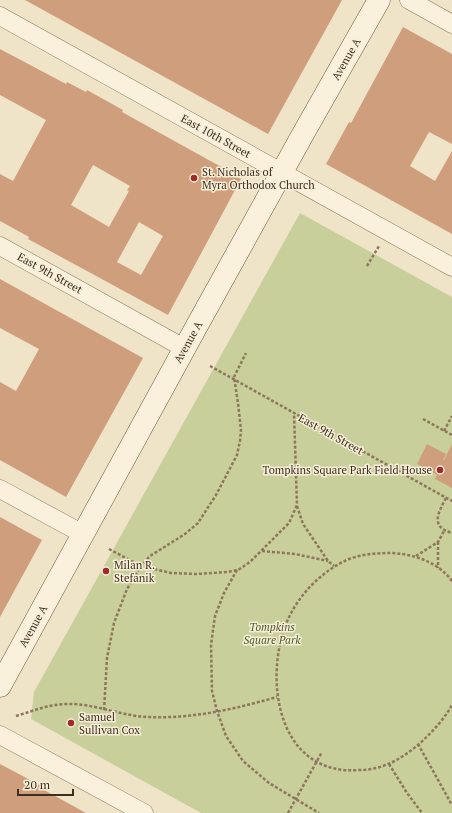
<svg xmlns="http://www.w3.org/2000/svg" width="452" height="813" viewBox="0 0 452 813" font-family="'PT Serif',serif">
<rect width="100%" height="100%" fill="#f0e4c8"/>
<!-- green -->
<path fill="#c9cf9b" d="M300 213 452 297V813H201L31 719 34 692Z"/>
<!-- building -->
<g fill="#cf9f7d" fill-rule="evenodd">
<path d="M25 0H342L268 134Z"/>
<path d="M403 27 452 54V144L429 132 410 166 435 181 452 151V234L326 164 349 122 351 123Z"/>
<path d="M0 49 66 84 67 82 86 92 87 90 123 110 122 112 225 169 224 170 241 179 168 315 28 239 29 237 0 221V174L13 181 46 120 0 95ZM93 165 130 186 127 190 129 191 109 227 71 205ZM139 222 163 236 141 275 117 262Z"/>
<path d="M0 279 143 358 66 497 0 460V382L16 391 39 349 0 328Z"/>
<path d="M427 444 446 454 443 460H444L452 444V488L435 479 437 475 417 464Z"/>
<path d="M0 517 42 540 0 617Z"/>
<path d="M0 764 47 789 46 791 86 813H0Z"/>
</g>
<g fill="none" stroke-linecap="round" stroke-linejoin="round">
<defs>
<g id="minor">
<path d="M409 0 452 24"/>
<path d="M0 16 452 267"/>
<path d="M0 246 184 348"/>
<path d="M0 489 83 534"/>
<path d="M0 735 144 813"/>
</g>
<path id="secondary" d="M0 686 194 331 303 134 379 0"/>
</defs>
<!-- minor casing -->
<use href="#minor" stroke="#8d765c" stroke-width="19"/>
<!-- secondary casing -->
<use href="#secondary" stroke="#6f573f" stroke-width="23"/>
<!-- path -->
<g stroke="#8d765c" stroke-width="2.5" stroke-dasharray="3 2" stroke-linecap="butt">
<path d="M367 266 379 246"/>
<path d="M210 366 452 501"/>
<path d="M423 419 452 435"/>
<path d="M444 431 452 416"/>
<path d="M446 498C438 513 430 527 452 533"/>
<path d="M297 506 303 524 328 561 334 566"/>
<path d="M438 542V568"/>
<path d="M109 549 141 566 171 573 197 574 227 572 238 570 250 562 289 523 297 505 294 413"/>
<path d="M262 551 295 554 328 561"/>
<path d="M416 556 438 542 444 531"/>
<path d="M237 570 224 593 215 616 211 645 212 691 217 711 226 736 243 761 269 783 319 813"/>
<path d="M452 581C438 562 414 554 391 553 377 553 363 554 349 559 319 572 292 601 283 633 265 691 283 776 359 770 369 770 379 768 388 764 411 755 440 727 452 705"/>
<path d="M104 710 107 658 114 623 127 589 141 566 150 556 185 534 198 523 216 495 237 455 240 441 241 430 238 403 234 377 246 353"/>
<path d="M16 716C33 711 49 704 67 704 93 703 121 716 148 717 192 719 235 709 277 697"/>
<path d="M418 744 452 805"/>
<path d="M389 764 407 793 422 813"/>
<path d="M288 813 322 752"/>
</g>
<!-- minor -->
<use href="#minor" stroke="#faf1dc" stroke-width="18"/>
<!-- secondary -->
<use href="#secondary" stroke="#faf1dc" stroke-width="22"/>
</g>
<!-- markers -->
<g fill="#9e2a2b" stroke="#f7eed8" stroke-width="1.5">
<circle cx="194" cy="178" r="4"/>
<circle cx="440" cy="470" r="4"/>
<circle cx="106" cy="571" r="4"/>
<circle cx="71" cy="723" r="4"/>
</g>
<g text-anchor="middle" stroke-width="3" stroke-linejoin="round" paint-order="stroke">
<!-- street labels -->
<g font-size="11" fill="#3d2e20" stroke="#f7eed8">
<text transform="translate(346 59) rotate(-60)" y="4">Avenue A</text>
<text transform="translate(216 136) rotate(29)" y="4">East 10th Street</text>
<text transform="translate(50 273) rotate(29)" y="4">East 9th Street</text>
<text transform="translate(188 342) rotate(-61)" y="4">Avenue A</text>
<text transform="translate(331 434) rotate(29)" y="4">East 9th Street</text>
<text transform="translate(33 626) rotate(-61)" y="4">Avenue A</text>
</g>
<!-- poi labels -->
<g font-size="11" fill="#3d2e20" stroke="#f7eed8" text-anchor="start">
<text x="202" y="176">St. Nicholas of<tspan x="202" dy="13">Myra Orthodox Church</tspan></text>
<text x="432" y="474" text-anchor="end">Tompkins Square Park Field House</text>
<text x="114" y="569">Milan R.<tspan x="114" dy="13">Stefanik</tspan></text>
<text x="79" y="721">Samuel<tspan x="79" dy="13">Sullivan Cox</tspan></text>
</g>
<!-- park labels -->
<g font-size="11" font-style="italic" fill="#4d5a26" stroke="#f7eed8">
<text x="272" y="631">Tompkins<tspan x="272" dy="13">Square Park</tspan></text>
</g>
</g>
<!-- scale -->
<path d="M18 789v6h55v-6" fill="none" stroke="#3d2e20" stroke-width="2"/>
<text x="24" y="789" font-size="12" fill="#3d2e20" stroke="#f7eed8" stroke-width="3" paint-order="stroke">20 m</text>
</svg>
